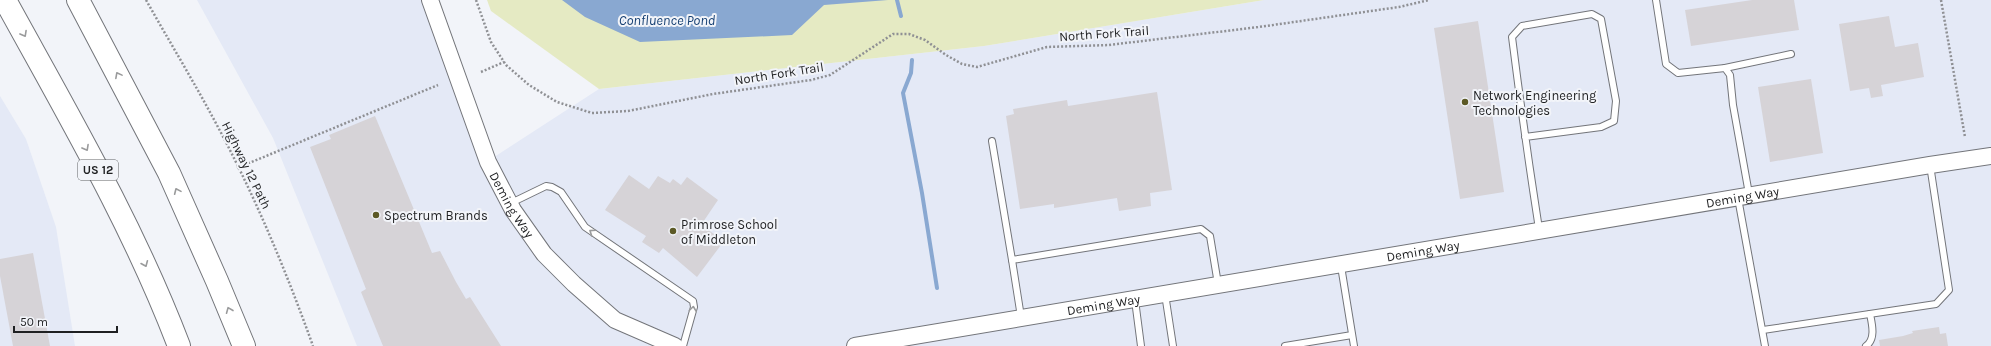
<svg xmlns="http://www.w3.org/2000/svg" width="1991" height="346" viewBox="0 0 1991 346" font-family="Karla,sans-serif">
<rect width="100%" height="100%" fill="#f2f4f9"/>
<!-- built -->
<g fill="#e4e9f6">
<path d="M197 0H430L488 161 599 89 984 46 1264 0H1991V346H357L273 138Z"/>
<path d="M0 96 26 139 56 227 75 346H0Z"/>
</g>
<!-- green -->
<path fill="#e5eac3" d="M487 0H1264L984 46 599 89 491 11Z"/>
<!-- water -->
<path fill="#89a8d1" d="M562 0H888L824 5 792 35 640 42 585 17Z"/>
<g fill="none" stroke-linecap="round" stroke-linejoin="round">
<!-- stream -->
<g stroke="#89a8d1" stroke-width="4">
<path d="M897 0 901 16"/>
<path d="M912 60 911 73 903 93 922 193 937 288"/>
</g>
</g>
<!-- building -->
<g fill="#d6d3d7">
<path d="M1752 0H1794L1799 30 1691 46 1685 10Z"/>
<path d="M1889 16 1895 47 1918 43 1924 77 1881 85 1883 96 1871 98 1869 88 1850 91 1839 24Z"/>
<path d="M1478 21 1504 192 1460 199 1434 28Z"/>
<path d="M1811 79 1823 153 1770 162 1758 87Z"/>
<path d="M1157 92 1172 190 1150 193 1151 206 1119 211 1117 198 1054 208V204L1020 209 1006 116 1014 114 1013 109 1067 100 1068 106Z"/>
<path d="M375 116 432 253 440 251 456 282 466 299 470 297 501 346H383L361 292 366 289 310 147 331 139 329 135Z"/>
<path d="M629 175 649 189 658 176 670 183 673 179 681 185 687 177 718 200 701 225 724 241 697 277 663 248 659 253 642 242 646 236 605 210Z"/>
<path d="M33 253 50 346H13L0 276V259Z"/>
<path d="M1939 327 1940 334 1946 333 1948 346H1880L1879 340 1903 336 1913 333 1912 331Z"/>
</g>
<g fill="none" stroke-linecap="round" stroke-linejoin="round">
<defs>
<g id="service">
<path d="M1656 0 1666 64 1678 73 1725 68 1730 75 1733 105 1749 194"/>
<path d="M1725 68 1791 54"/>
<path d="M1525 137 1601 127 1614 121 1616 101 1601 19 1592 14 1522 26 1512 37C1520 101 1529 165 1539 229"/>
<path d="M992 141 1012 260 1201 229 1210 236 1218 284"/>
<path d="M1738 198 1765 346"/>
<path d="M511 203 546 186 552 187 561 192 585 227 693 301 694 307 683 346"/>
<path d="M1012 260 1021 317"/>
<path d="M1341 266 1354 346"/>
<path d="M1165 294 1173 346"/>
<path d="M1135 300 1141 346"/>
<path d="M1763 330 1936 304 1949 290 1930 165"/>
<path d="M1285 346 1352 335"/>
<path d="M1866 346C1876 339 1872 324 1870 314"/>
</g>
<g id="tertiary">
<path id="s1" d="M430 0 488 162 513 210 544 254 574 284 615 320 675 346"/>
<path id="s2" d="M855 346 1930 165 1991 156"/>
</g>
<g id="motorway">
<path d="M5 0C67 113 133 225 179 346"/>
<path d="M78 0 169 173 217 281 244 346"/>
</g>
</defs>
<!-- service casing -->
<use href="#service" stroke="#73757a" stroke-width="8"/>
<!-- tertiary casing -->
<use href="#tertiary" stroke="#73757a" stroke-width="18"/>
<!-- motorway casing -->
<use href="#motorway" stroke="#73757a" stroke-width="24"/>
<!-- path -->
<g stroke="#8f9094" stroke-width="2.5" stroke-dasharray="2 2" stroke-linecap="butt">
<path d="M146 0C168 39 191 77 212 116 252 189 285 268 313 346"/>
<path d="M476 0 491 42 506 65 529 85 557 102 592 113 628 111 713 94 811 80 830 75 893 34H909L925 40 946 55 962 64 977 67 1047 47 1109 45 1259 27 1399 7 1429 0"/>
<path d="M1941 0 1965 137"/>
<path d="M481 72 504 62"/>
<path d="M237 168 438 85"/>
</g>
<!-- service -->
<use href="#service" stroke="#fff" stroke-width="6"/>
<!-- tertiary -->
<use href="#tertiary" stroke="#fff" stroke-width="16"/>
<!-- motorway -->
<use href="#motorway" stroke="#fff" stroke-width="22"/>
</g>
<!-- one-way arrows -->
<defs><path id="oneway-chevron" d="M-2-3.5L2.5 0L-2 3.5" fill="none" stroke-width="1.6" stroke-linecap="round" stroke-linejoin="round"/></defs>
<g stroke="#9a9b9c">
<use href="#oneway-chevron" transform="translate(24 34) rotate(61)"/>
<use href="#oneway-chevron" transform="translate(118 75) rotate(-118)"/>
<use href="#oneway-chevron" transform="translate(86 148) rotate(61)"/>
<use href="#oneway-chevron" transform="translate(177 191) rotate(-114)"/>
<use href="#oneway-chevron" transform="translate(592 232) rotate(-146)"/>
<use href="#oneway-chevron" transform="translate(145 264) rotate(67)"/>
<use href="#oneway-chevron" transform="translate(693 309) rotate(-83)"/>
<use href="#oneway-chevron" transform="translate(229 310) rotate(-112)"/>
</g>
<!-- markers -->
<g fill="#5c5925" stroke="#f2f4f9" stroke-width="1.5">
<circle cx="1465" cy="102" r="4"/>
<circle cx="376" cy="215" r="4"/>
<circle cx="673" cy="231" r="4"/>
</g>
<g text-anchor="middle" stroke-width="4" stroke-linejoin="round" paint-order="stroke">
<!-- shield labels -->
<rect fill="#f2f4f9" stroke="#5e6062" stroke-width="1" x="78" y="160" width="40" height="20" rx="3"/>
<g font-size="12" font-weight="bold" fill="#1f2022">
<text x="98" y="174">US 12</text>
</g>
<!-- street labels -->
<g font-size="13" fill="#1f2022" stroke="#f2f4f9">
<text transform="translate(1104 33) rotate(-4)" y="5">North Fork Trail</text>
<text transform="translate(779 73) rotate(-9)" y="5">North Fork Trail</text>
<text transform="translate(247 165) rotate(64)" y="5">Highway 12 Path</text>
<text dy="5" stroke="none"><textPath href="#s2" startOffset="900">Deming Way</textPath></text>
<text dy="5" stroke="none"><textPath href="#s1" startOffset="221">Deming Way</textPath></text>
<text dy="5" stroke="none"><textPath href="#s2" startOffset="576">Deming Way</textPath></text>
<text dy="5" stroke="none"><textPath href="#s2" startOffset="252">Deming Way</textPath></text>
</g>
<!-- poi labels -->
<g font-size="13" fill="#1f2022" stroke="#f2f4f9" text-anchor="start">
<text x="1473" y="100">Network Engineering<tspan x="1473" dy="15">Technologies</tspan></text>
<text x="384" y="220">Spectrum Brands</text>
<text x="681" y="229">Primrose School<tspan x="681" dy="15">of Middleton</tspan></text>
</g>
<!-- water labels -->
<g font-size="14" font-style="italic" fill="#174174" stroke="#f2f4f9">
<text x="667" y="25">Confluence Pond</text>
</g>
</g>
<!-- scale -->
<path d="M14 326v6h103v-6" fill="none" stroke="#1f2022" stroke-width="2"/>
<text x="20" y="326" font-size="12" fill="#1f2022" stroke="#f2f4f9" stroke-width="3" paint-order="stroke">50 m</text>
</svg>
